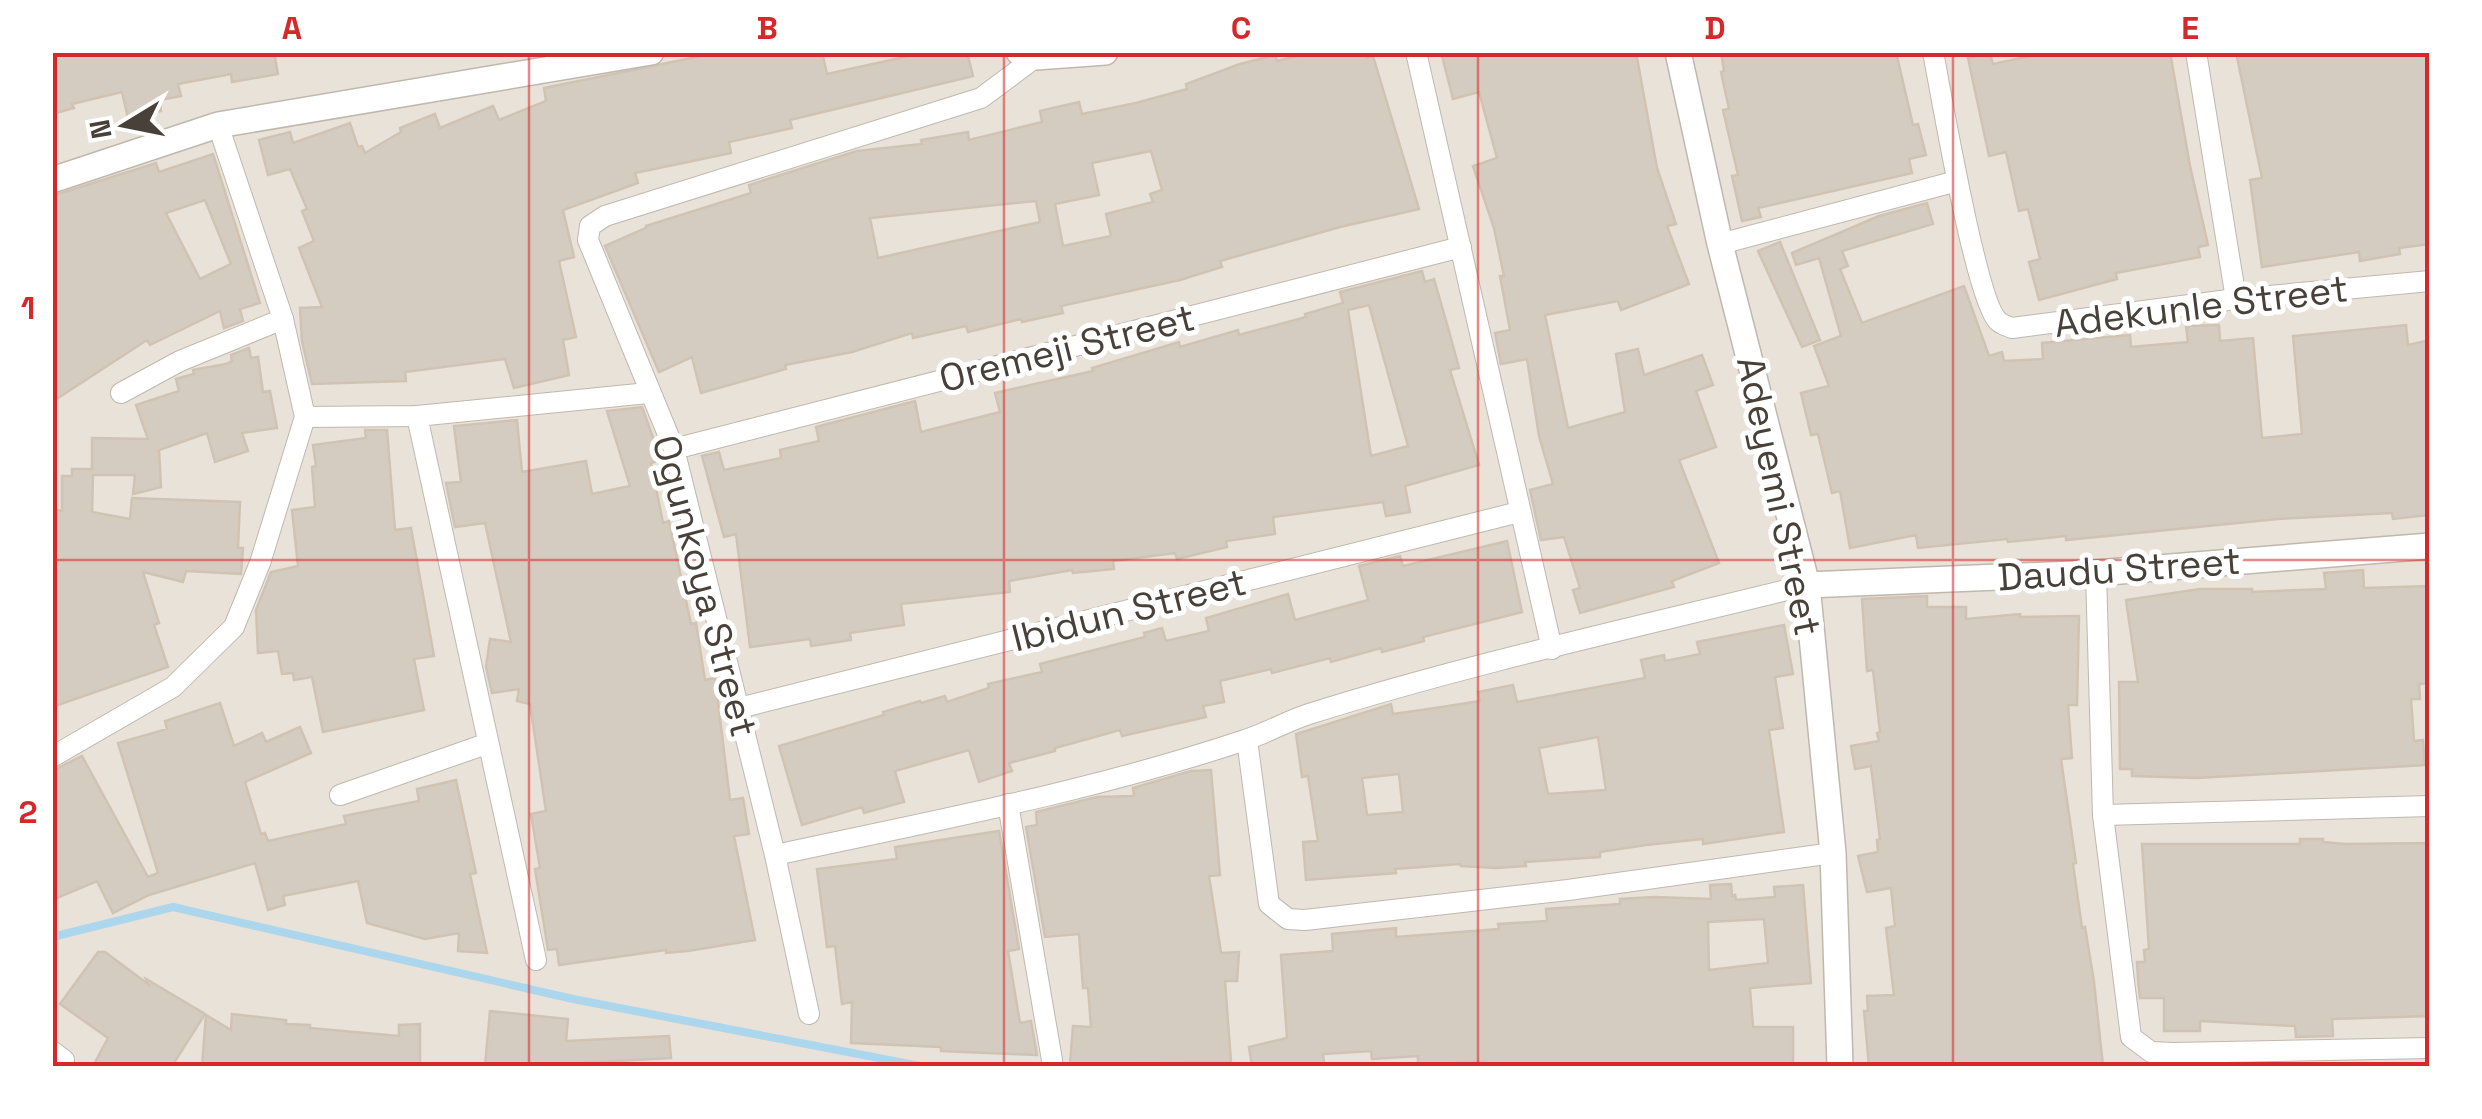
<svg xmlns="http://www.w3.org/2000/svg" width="2482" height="1119" viewBox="0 0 2482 1119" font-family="'Space Grotesk',sans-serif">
<rect width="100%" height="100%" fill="#f4f1eb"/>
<!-- residential -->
<rect fill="#e8e2d9" x="53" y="53" width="2376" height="1013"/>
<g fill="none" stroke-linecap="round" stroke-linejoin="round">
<!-- stream -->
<path stroke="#acd6ec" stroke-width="8" d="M52 937 173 907 573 999 920 1066"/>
</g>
<!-- building -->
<g fill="#d5ccc1" stroke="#d0c3b4" stroke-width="2.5" fill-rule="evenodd">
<path d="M52 52H274L278 74 232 82 231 74 178 84 181 96 160 100 161 111 128 118 122 92 72 104 74 108 52 114Z"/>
<path d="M721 52H822L827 74 909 56 908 52H967L973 76 790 120 792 128 729 142 731 153 635 173 638 183 563 210 574 257 559 261 576 337 563 340 569 375 514 388 505 359 405 372 406 381 312 384 302 341 300 308 322 307 299 248 314 241 302 211 307 209 290 169 268 175 259 140 290 132 293 143 350 123 358 147 362 146 365 153 401 132 400 128 435 114 440 128 493 106 499 120 546 101 544 88Z"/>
<path d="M1314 52H1366L1367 58 1373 56 1419 209 1340 227 1220 261 1222 267 1180 280 1061 306 1063 313 1022 322 1021 319 968 332 966 326 913 338 912 333 852 352 785 365 786 369 701 393 692 357 659 372 605 246 646 228V226L751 193 749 185 857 151 922 144 921 140 968 132 969 140 1042 122 1040 111 1079 102 1082 114 1136 103 1187 89 1186 84 1240 64 1275 55 1277 61ZM1151 151 1162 190 1150 194 1153 202 1106 214 1111 236 1063 246 1055 204 1099 195 1092 163ZM1036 201 1040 222 878 258 870 218Z"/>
<path d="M1441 52H1636L1657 168 1676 224 1667 226 1689 284 1621 310 1618 301 1545 315 1568 428 1625 412 1616 354 1638 349 1644 375 1702 355 1713 385 1696 391 1716 447 1679 460 1719 563 1672 581 1674 587 1580 613 1573 590 1580 588 1564 537 1541 540 1530 490 1553 484 1539 436 1527 359 1501 364 1495 333 1510 330 1500 276H1504L1494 228 1473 166 1497 158 1479 92 1453 99Z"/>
<path d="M1721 52H1896L1913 125 1918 124 1926 155 1909 159 1912 173 1758 208 1761 217 1742 221 1732 176 1738 175 1723 110 1729 109 1721 72 1724 71Z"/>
<path d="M2049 52H2170L2190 166 2208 245 2198 247 2200 257 2116 273 2117 279 2039 300 2029 262 2040 259 2028 209 2019 211 2006 152 1989 156 1968 58 1990 53 1993 64Z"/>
<path d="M2236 52H2430V244L2399 248 2400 254 2360 261 2359 252 2262 267 2250 180 2262 178Z"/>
<path d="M213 154 260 303 240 309 243 321 224 328 220 311 150 345 147 340 52 402V196L156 163 159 172ZM205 200 231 264 200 279 166 213Z"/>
<path d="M1927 203 1933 224 1842 251 1848 266 1840 269 1862 323 1964 286 1989 356 2002 352 2004 361 2043 359 2042 343 2130 335 2131 347 2188 342 2186 326 2219 325 2220 341 2253 338 2262 438 2302 434 2293 336 2406 325 2408 345 2430 340V515L2393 519 2392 513 2278 519 2066 540V536L2008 542 2007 539 1918 548 1916 535 1850 548 1840 491 1832 493 1818 434 1811 435 1801 393 1829 386 1814 346 1841 336 1819 258 1796 265 1792 253 1879 216Z"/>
<path d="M1780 242 1820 340 1802 347 1758 251Z"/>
<path d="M1422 271 1425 282 1434 279 1449 331 1459 368 1450 370 1479 465 1405 486 1410 512 1386 516 1383 502 1273 517 1275 534 1226 541 1227 547 1177 559 1175 553 1113 561 1114 569 1073 573 1072 570 1009 581 1010 592 901 604 904 625 850 633 851 640 811 646 810 639 750 647 736 534 724 537 702 456 719 452 724 470 781 458 780 450 819 441 816 427 915 401 921 432 1000 412 995 393 1093 371 1092 368 1179 342 1180 347 1238 330 1239 335 1306 317 1305 314 1343 303 1340 292ZM1369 305 1408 446 1371 456 1348 310Z"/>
<path d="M249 348 251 358 258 357 263 392 270 391 277 428 242 433 248 451 215 462 207 433 159 450 161 487 133 494 135 475H93L92 512 130 519 132 498 240 502 238 548H243L241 574 186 571 183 582 143 572 159 623 154 625 168 667 52 707V509L62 511V476H72V469H92V438L148 439 136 405 179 391 176 379 194 374 193 370 198 369 226 364 232 361 231 355Z"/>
<path d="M642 407 661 460 651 463 663 523 669 521 691 624 696 623 705 680 715 678 730 800 743 798 749 834 734 836 755 940 688 951 666 953V950L559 965 557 949 548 950 535 869 540 868 531 814 546 811 530 704 517 701 519 689 492 693 486 667 490 639 511 642 485 523 455 527 446 483 461 482 454 426 517 420 522 472 586 461 592 494 630 486 607 411Z"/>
<path d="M365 430H387L395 530 411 528 434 656 414 659 424 710 323 732 312 677 294 680 293 673 282 674 278 651 258 653 256 610 271 572 298 566 292 510 315 507 312 467 316 466 313 445 366 438Z"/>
<path d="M1507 541 1522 612 1423 637 1424 641 1382 652 1381 648 1331 662 1330 658 1272 673 1271 669 1220 681 1224 702 1203 706 1206 717 1122 736 1120 730 1055 748V751L1009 763 1012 771 979 782 969 750 895 771 904 802 864 813 862 807 802 825 779 746 884 715 883 712 920 701 921 703 945 696 947 702 989 688 988 684 1042 672 1040 664 1145 637 1144 633 1162 628 1166 641 1209 631 1206 618 1288 594 1295 620 1368 600 1359 566 1400 556 1403 566Z"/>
<path d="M2363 570 2364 588 2430 586V683L2419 684 2420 699H2411L2414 741 2423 740 2425 765 2197 778 2132 776V769H2120L2119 682H2138L2126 600 2200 589H2252V592L2326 589 2324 573Z"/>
<path d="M1927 596V607H1966V619L2020 614V617L2079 616 2077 705H2068L2072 758 2061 759 2076 863 2073 864 2082 928 2085 927 2094 982 2103 1066H1869L1864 1011H1868L1867 996 1894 995 1886 928 1895 926 1891 888 1867 892 1858 856 1878 852 1877 840 1880 839 1871 766 1855 769 1851 746 1879 741 1877 733 1880 732 1873 670 1867 671 1862 599Z"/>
<path d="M1784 625 1793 674 1775 677 1783 728 1769 730 1784 832 1703 844V839L1646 845 1600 852V857L1525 862 1526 866 1496 868 1461 866 1460 864 1395 869 1396 873 1306 880 1303 842 1318 841 1308 776 1302 777 1296 734 1391 704 1393 714 1442 707 1480 701 1478 692 1513 685 1517 702 1645 678 1641 660 1664 655 1665 661 1700 654 1697 642ZM1598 737 1606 790 1548 794 1539 748ZM1399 774 1403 812 1367 815 1362 778Z"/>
<path d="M220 703 234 746 262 733 266 742 300 727 311 753 245 782 261 834 265 833 268 841 346 824 344 816 419 801 417 789 456 780 476 873 470 874 487 953 458 951 459 933 425 939 367 923 358 881 283 896 285 905 268 910 255 863 149 895 113 913 97 881 52 900V771L82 756 148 877 158 873 118 743 167 729 165 721Z"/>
<path d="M1211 770 1220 875 1209 876 1221 953 1239 952 1237 981H1225L1231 1062 1070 1064 1073 1026 1091 1027 1088 988H1083L1079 934 1045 937 1026 827 1037 825 1036 812 1097 797 1134 796 1133 788 1191 771Z"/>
<path d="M999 831 1019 949 1008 951 1020 1023 1031 1021 1037 1055 941 1051V1047L851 1043 852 1002 842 1004 835 946 827 947 817 869 897 859 895 847Z"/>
<path d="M2300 839H2323V842L2345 844 2430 843V1016L2332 1019 2333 1036 2296 1037 2295 1026 2200 1021V1031H2164V998H2140L2138 979 2137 962H2145L2144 950 2149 949 2142 844H2300Z"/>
<path d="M1731 884 1732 896 1735 895 1736 900 1775 897 1774 887 1803 885 1811 983 1750 988 1753 1027H1793V1066H1486V1061L1418 1065V1056L1372 1059 1371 1051 1323 1054 1324 1063 1252 1066 1249 1047 1287 1038 1281 955 1333 951 1332 934 1396 928V937L1499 929 1498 924 1547 921 1546 909 1620 904V899L1654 897 1711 899 1710 885ZM1764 919 1768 963 1709 970 1708 922Z"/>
<path d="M98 952H105L148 984 146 979 205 1014 172 1066H93L108 1038 60 1004Z"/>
<path d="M490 1011 568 1019 566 1041 669 1036 671 1058 562 1064V1066H485Z"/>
<path d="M232 1014 286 1020V1024L310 1025V1028L399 1036V1025L420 1024V1066H202L206 1015 231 1030Z"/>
</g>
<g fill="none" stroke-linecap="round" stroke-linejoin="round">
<defs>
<g id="minor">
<path d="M1416 52 1552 649"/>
<path d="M1933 52C1941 93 1976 301 1998 321 2002 325 2008 326 2012 328L2236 299 2430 281"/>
<path d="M2196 52 2236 299"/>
<path d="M1720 244 1957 181"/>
<path d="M121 393 180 361 283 319"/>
<path d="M417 416 536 960"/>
<path d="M305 417 417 416 648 393"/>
<path d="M674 449 1461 247"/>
<path d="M2096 573 2103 815 2131 1037 2151 1052 2173 1053 2430 1048"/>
<path d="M739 708 1519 512"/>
<path d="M1247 740 1269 904 1288 919 1305 920 1568 890 1833 853"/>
<path d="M52 757 173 687 234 627 260 563 305 417 283 319 218 125"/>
<path d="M340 795 486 744"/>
<path d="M1008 804 1052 1060"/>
<path d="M2103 815 2430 806"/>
<path d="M775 855C932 821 1093 791 1245 740 1267 733 1287 721 1309 714 1471 663 1642 626 1807 585"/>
<path d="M809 1014 775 855 674 449 588 240 590 226 605 216 981 98 1036 57"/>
<path d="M52 1051 64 1060"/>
</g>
<g id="tertiary">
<path d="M1019 52 1036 57 1105 52"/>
<path d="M1678 52 1720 244 1807 585 1833 853 1840 1066"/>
<path d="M52 180 218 125 651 52"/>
<path d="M1807 585 2096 573 2430 546"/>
</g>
</defs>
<!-- minor casing -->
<use href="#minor" stroke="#bfb8ae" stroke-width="22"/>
<!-- tertiary casing -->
<use href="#tertiary" stroke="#bfb8ae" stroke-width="28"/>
<!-- minor -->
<use href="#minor" stroke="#fff" stroke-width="20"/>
<!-- tertiary -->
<use href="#tertiary" stroke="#fff" stroke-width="25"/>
</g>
<!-- grid -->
<path fill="none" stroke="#d62828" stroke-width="2.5" stroke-opacity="0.55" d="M529 52V1066M1004 52V1066M1478 52V1066M1953 52V1066M52 560H2430"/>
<g text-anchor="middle" stroke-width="10" stroke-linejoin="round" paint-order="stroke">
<!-- street labels -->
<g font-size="38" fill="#484139" stroke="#fff">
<text transform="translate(2201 306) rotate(-7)" y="13">Adekunle Street</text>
<text transform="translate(1067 348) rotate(-14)" y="13">Oremeji Street</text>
<text transform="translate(1779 496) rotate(78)" y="13">Adeyemi Street</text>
<text transform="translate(2119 569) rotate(-4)" y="13">Daudu Street</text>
<text transform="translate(705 586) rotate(75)" y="13">Ogunkoya Street</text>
<text transform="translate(1129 610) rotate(-14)" y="13">Ibidun Street</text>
</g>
</g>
<!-- border -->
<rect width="2482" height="1119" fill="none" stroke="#ffffff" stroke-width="110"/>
<!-- north arrow -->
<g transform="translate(125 125) rotate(260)" stroke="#ffffff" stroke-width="8" paint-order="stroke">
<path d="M0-8L18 38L0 25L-18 38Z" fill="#484139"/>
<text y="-15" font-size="28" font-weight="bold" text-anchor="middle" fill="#484139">N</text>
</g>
<rect x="55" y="55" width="2372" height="1009" fill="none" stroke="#d62828" stroke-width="4"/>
<g font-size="32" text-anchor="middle" font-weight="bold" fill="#d62828">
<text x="292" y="39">A</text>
<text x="767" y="39">B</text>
<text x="1241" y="39">C</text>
<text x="1715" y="39">D</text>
<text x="2190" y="39">E</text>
<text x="28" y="319">1</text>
<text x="28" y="823">2</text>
</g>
</svg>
